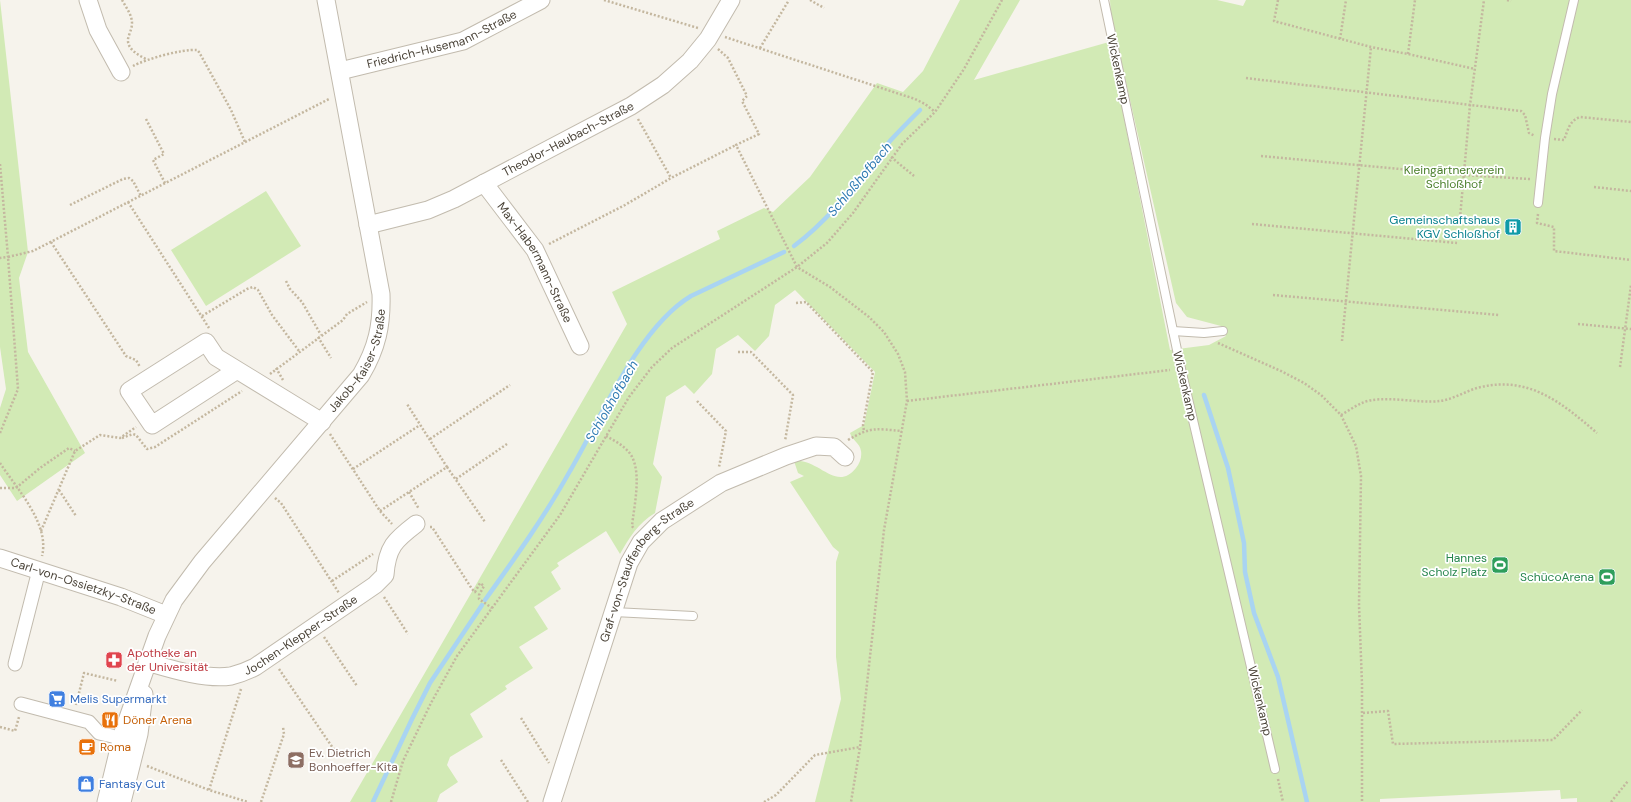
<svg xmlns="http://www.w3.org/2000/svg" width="1631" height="802" viewBox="0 0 1631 802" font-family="'DM Sans',sans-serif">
<rect width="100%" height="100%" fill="#f6f3ec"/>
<!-- green -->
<g fill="#d2eab5">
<path d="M0 0 28 252 19 278 28 352 85 453 17 501 0 475V408L6 389 0 347Z"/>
<path d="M960 0H1020L974 80 1109 42 1170 350 1209 345 1226 336 1221 326 1187 317 1176 303 1111 16 1110 0H1217L1243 6 1246 0H1631V802H1577V798L1561 799 1560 790 1380 799V802H815L841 699 836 657V562L839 552 833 547 790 482 804 476 798 473 794 461C819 458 836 493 856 468 860 463 862 457 861 451 860 443 852 440 850 433L864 425 875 372 795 290 775 305 769 336 755 351 738 335 716 349 712 374 694 394 685 385 666 397 653 464 662 477 655 513C638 523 629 538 620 554L606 531 557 563 559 566 551 572 561 589 534 607 548 629 519 647 533 668 505 686 507 689 470 714 483 737 450 757 447 765 458 782 440 794 437 802H350L627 324 612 292 720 239 717 231 764 208 773 212 810 177 877 83 903 92 923 71Z"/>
<path d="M266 191 301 246 206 306 171 250Z"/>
</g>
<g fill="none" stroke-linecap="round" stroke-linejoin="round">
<!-- stream -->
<g stroke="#a9d4f2" stroke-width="4.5">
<path d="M794 246C833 217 860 178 890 141 900 130 910 120 920 110"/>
<path d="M1204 395 1228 468 1244 543 1245 572 1254 613 1278 677 1307 802"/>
<path d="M485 600C515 558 545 516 570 471 601 418 638 328 691 296L784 252"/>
<path d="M373 802 412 719 430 683 482 605"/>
</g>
<defs>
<g id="service">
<path d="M1104 0 1181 369 1275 769"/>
<path d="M1538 203 1545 138 1552 94 1574 0"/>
<path d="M1173 331 1204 333 1223 331"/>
<path d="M614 612 693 616"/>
</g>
<g id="pedestrian">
<path d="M15 664 39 570"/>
<path d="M21 704 89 722 99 733 112 736"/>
</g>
<g id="minor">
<path d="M88 0 98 30 121 72"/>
<path id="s1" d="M340 71 463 41 541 0"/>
<path id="s2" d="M484 183 535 250 580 346"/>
<path id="s3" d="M368 225 428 210 454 199 631 106 663 85 690 61 708 39 731 0"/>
<path d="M237 370 152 425 129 391 206 342 216 357 322 422"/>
<path id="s4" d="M0 558 121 597 166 615"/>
<path id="s5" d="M147 662C171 669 206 680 231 676 239 674 247 671 255 667L375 585 385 575C387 547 395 540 416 524"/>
<path id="s6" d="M106 802 123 732 157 636 174 600 202 562 361 375C377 348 382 325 381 294L326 0"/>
<path d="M122 802 139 734 144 694"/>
<path id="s7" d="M552 802 629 563 641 542 662 521 721 483 786 456 816 446 834 447 845 457"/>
</g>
</defs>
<!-- service casing -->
<use href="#service" stroke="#c2bbae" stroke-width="10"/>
<!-- pedestrian casing -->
<use href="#pedestrian" stroke="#c2bbae" stroke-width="15"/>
<!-- minor casing -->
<use href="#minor" stroke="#c2bbae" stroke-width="19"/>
<!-- path -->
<g stroke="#c4b79f" stroke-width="2.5" stroke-dasharray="2 2" stroke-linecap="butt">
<path d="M122 0C126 7 132 15 132 23 132 29 129 34 128 39 127 49 138 55 146 59"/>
<path d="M604 0 698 28"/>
<path d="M810 0 824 8"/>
<path d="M1278 0 1274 21 1371 47 1408 54 1475 69"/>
<path d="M1507 0 1511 1"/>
<path d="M725 37 915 99 925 104 935 112"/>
<path d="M1340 39 1346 0"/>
<path d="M760 48 789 0"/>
<path d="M718 49 728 58 747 96 742 101 759 134 736 145 797 267 830 287 869 317 884 332 898 354 905 372 907 401 884 530 860 747 851 802"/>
<path d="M1408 54 1415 0"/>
<path d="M133 66C146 59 182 49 197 50L199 52 231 110 245 142"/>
<path d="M1246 78 1521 111 1525 115 1529 133 1535 136"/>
<path d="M146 119 164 154 153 160 165 183"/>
<path d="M638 119 671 178"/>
<path d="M1554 139 1564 140C1568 130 1569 121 1580 117L1631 122"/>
<path d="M1261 156 1464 175 1530 179"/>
<path d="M891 157 914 176"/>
<path d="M0 164 8 257 0 258"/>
<path d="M1594 187 1631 191"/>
<path d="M128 202 209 328"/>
<path d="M70 205 123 179 129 178 133 181 141 196"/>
<path d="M1538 214 1537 223 1554 227V251L1631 260"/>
<path d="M1460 218 1470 105 1484 0"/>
<path d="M1252 224 1457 243"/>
<path d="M51 242 126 356 136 360 140 367"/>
<path d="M549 244 625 205 671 178 736 145"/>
<path d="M286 281 290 289 302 302 321 335"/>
<path d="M1273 295 1499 315"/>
<path d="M796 303 806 302 873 372 863 425 864 431"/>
<path d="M202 316 247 289 253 287 258 290 272 315 299 351"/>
<path d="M1578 324 1631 329"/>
<path d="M318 337 331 358"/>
<path d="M1342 341 1371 47"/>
<path d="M1218 343 1281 371 1304 383 1321 395 1341 415 1356 446 1361 476 1359 605 1362 684V802"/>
<path d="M738 352H751L793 395 785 441"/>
<path d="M1620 367 1631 285"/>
<path d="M276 368 283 380"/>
<path d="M270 374 343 320 347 314 367 302"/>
<path d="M697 401 726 431 719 467"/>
<path d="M907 401 1170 370"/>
<path d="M1341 415C1348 411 1355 406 1362 403 1381 394 1419 404 1440 401 1455 399 1467 390 1481 387 1530 376 1562 403 1597 433"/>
<path d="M0 433 18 389 8 257 33 251 329 99"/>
<path d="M330 434 380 511 392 524"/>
<path d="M606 436C615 441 625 446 631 455 642 473 634 506 632 526L634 529"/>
<path d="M122 438 133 434 136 435 147 449 155 447 242 391"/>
<path d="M430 439 510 385"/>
<path d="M848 440C872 426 876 429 902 431"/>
<path d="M0 463C17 489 50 524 42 556"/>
<path d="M447 467 485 522"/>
<path d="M353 469 420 425"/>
<path d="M456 479 507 444"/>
<path d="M0 488H16L40 468 69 448 75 451"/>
<path d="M59 490 76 516"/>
<path d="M409 492 419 509"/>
<path d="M275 498 281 503 339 593"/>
<path d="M380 511 447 467 407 404"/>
<path d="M430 527H432L472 589 475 592 480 583 484 586 479 595V599L492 608"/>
<path d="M41 531 75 451 100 435 120 438 136 427"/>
<path d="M332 581 373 554"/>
<path d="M384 597 408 634"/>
<path d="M324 637 357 686"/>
<path d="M279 669 337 754"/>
<path d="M76 705 84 673 118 681"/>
<path d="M1363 713 1388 711 1393 744 1553 740 1582 710"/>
<path d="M521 718 549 763"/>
<path d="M0 727 15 731 19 717"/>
<path d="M501 760 528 802"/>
<path d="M147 766 209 790 248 802"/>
<path d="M1278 779 1283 802"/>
<path d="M209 790 241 689"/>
<path d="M261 802 284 734 283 727"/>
<path d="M391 802 403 761 431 703 457 656 560 515 629 397 652 367 672 348 797 267 827 243 853 213 902 144 935 112 964 69 1002 0"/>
<path d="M764 802 776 795 815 755 860 747"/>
<path d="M1611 802 1628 781"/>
</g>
<!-- service -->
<use href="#service" stroke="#fff" stroke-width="8"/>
<!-- pedestrian -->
<use href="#pedestrian" stroke="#fff" stroke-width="13"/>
<!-- minor -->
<use href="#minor" stroke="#fff" stroke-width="17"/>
</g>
<!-- icons -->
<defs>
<symbol id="building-square" viewBox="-11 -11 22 22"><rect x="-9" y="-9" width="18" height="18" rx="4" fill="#0f9aa8" stroke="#fff"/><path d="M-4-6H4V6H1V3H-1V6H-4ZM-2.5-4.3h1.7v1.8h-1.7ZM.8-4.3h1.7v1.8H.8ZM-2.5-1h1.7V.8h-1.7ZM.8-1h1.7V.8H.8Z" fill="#fff"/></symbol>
<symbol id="stadium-square" viewBox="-11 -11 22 22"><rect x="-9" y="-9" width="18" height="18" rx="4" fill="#2e9e5b" stroke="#fff"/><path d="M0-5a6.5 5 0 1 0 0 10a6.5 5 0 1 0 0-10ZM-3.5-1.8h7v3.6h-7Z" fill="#fff"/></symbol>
<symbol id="pharmacy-square" viewBox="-11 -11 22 22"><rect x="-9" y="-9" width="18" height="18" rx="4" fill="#e0444e" stroke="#fff"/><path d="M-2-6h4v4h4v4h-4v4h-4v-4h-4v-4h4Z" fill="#fff"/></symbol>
<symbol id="supermarket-square" viewBox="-11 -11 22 22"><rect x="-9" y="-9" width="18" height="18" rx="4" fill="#3f7fe0" stroke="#fff"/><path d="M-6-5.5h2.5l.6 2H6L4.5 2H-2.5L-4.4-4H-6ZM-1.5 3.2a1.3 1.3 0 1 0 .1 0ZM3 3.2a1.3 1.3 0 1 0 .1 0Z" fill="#fff"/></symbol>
<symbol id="restaurant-square" viewBox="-11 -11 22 22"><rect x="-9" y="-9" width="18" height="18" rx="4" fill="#e8710a" stroke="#fff"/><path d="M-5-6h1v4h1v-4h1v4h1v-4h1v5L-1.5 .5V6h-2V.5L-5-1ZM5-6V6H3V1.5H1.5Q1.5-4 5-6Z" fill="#fff"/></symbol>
<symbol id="cafe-square" viewBox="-11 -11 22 22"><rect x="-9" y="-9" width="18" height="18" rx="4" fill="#e8710a" stroke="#fff"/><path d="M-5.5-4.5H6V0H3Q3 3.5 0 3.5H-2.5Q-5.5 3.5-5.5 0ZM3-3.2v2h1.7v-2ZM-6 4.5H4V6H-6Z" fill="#fff"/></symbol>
<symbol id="school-square" viewBox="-11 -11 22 22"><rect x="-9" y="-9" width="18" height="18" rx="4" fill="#8d6e63" stroke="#fff"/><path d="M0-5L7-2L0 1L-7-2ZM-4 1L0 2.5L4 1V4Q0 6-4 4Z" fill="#fff"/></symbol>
<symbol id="shop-square" viewBox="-11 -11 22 22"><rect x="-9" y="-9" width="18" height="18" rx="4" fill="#3f7fe0" stroke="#fff"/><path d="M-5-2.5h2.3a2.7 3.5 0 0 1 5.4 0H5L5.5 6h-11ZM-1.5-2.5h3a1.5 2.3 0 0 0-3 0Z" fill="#fff"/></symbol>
</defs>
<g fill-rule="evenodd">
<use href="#building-square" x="1503" y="217" width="20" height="20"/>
<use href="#stadium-square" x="1490" y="555" width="20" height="20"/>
<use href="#stadium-square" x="1597" y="567" width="20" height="20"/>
<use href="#pharmacy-square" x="104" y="650" width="20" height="20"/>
<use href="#supermarket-square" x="47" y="689" width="20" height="20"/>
<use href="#restaurant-square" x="100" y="710" width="20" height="20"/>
<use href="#cafe-square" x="77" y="737" width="20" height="20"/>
<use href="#school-square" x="286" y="750" width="20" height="20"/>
<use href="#shop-square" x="76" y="774" width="20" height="20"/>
</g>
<g text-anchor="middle" stroke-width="3.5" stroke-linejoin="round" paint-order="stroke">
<!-- street labels -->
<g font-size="12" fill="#4b4439" stroke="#fff">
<text dy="4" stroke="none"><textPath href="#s1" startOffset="107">Friedrich-Husemann-Straße</textPath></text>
<text transform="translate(1118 69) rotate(78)" y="4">Wickenkamp</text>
<text dy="4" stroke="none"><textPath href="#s3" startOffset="219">Theodor-Haubach-Straße</textPath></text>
<text dy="4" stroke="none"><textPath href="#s2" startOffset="95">Max-Habermann-Straße</textPath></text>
<text dy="4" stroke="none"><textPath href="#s6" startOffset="518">Jakob-Kaiser-Straße</textPath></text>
<text transform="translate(1185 386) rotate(77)" y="4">Wickenkamp</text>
<text dy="4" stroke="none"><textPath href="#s7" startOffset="255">Graf-von-Stauffenberg-Straße</textPath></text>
<text dy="4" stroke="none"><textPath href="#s4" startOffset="88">Carl-von-Ossietzky-Straße</textPath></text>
<text dy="4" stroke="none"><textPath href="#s5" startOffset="167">Jochen-Klepper-Straße</textPath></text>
<text transform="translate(1260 701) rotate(77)" y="4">Wickenkamp</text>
</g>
<!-- park labels -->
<g font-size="12" fill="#4a7f2a" stroke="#fff">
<text x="1454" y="174">Kleingärtnerverein<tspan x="1454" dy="14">Schloßhof</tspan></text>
</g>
<!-- culture labels -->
<g font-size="12" fill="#0d838f" stroke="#fff" text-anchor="end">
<text x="1500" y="224">Gemeinschaftshaus<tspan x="1500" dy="14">KGV Schloßhof</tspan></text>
</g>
<!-- leisure labels -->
<g font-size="12" fill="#27864d" stroke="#fff" text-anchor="end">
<text x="1487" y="562">Hannes<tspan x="1487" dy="14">Scholz Platz</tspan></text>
<text x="1594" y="581">SchücoArena</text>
</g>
<!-- health labels -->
<g font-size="12" fill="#be3a42" stroke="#fff" text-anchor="start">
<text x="127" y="657">Apotheke an<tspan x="127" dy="14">der Universität</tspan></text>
</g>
<!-- shop labels -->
<g font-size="12" fill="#366cbe" stroke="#fff" text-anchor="start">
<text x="70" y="703">Melis Supermarkt</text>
<text x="99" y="788">Fantasy Cut</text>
</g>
<!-- food labels -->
<g font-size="12" fill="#c56008" stroke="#fff" text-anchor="start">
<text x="123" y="724">Döner Arena</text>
<text x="100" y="751">Roma</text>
</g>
<!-- education labels -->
<g font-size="12" fill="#785e54" stroke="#fff" text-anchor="start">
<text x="309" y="757">Ev. Dietrich<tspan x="309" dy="14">Bonhoeffer-Kita</tspan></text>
</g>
<!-- water labels -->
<g font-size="13" font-style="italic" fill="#2e7ab2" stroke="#fff">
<text transform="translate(859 179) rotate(-50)" y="5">Schloßhofbach</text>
<text transform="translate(611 401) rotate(-60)" y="5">Schloßhofbach</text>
</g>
</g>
</svg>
